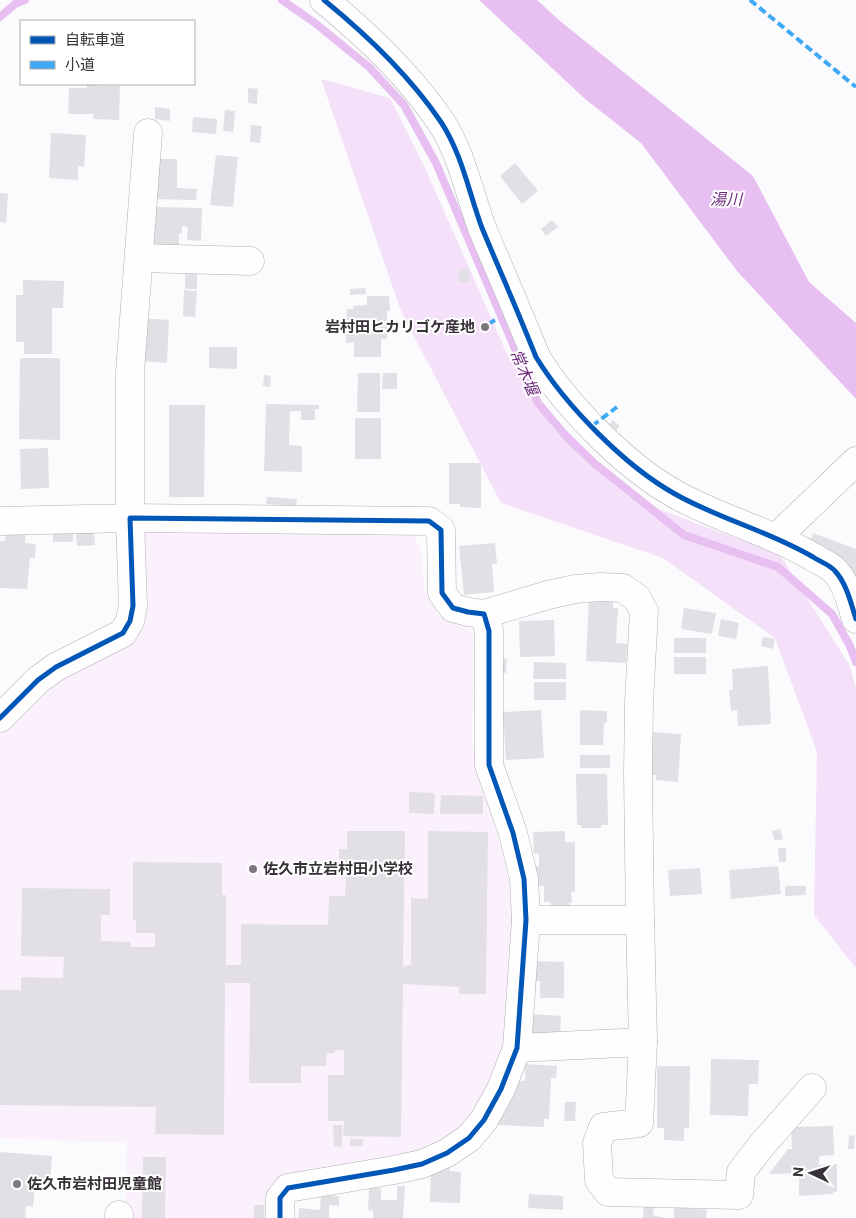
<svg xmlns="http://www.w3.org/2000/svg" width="856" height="1218" viewBox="0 0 856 1218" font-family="Roboto,'Noto Sans JP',sans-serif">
<rect width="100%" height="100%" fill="#fbfafc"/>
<!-- built -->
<path fill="#faf1fd" d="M137 527 414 534 421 552 424 585 431 603 439 616 470 630 474 639 472 743 500 844 512 893 515 934 507 1050 490 1092 449 1143 398 1164 274 1183 273 1218H125L127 1143 0 1138V733L8 721 44 683 119 645Z"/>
<!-- green -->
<path fill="#f4e0f9" d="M321 79 390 98 426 170 506 352 554 429 630 498 780 555 850 666 856 688V968L814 915 817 752 775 638 663 558 501 503 401 311Z"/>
<!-- water -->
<path fill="#e7c0f1" d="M479 0H537L560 21 753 176 809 282 856 323V399L737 271 641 143 584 98Z"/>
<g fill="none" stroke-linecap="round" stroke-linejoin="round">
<!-- stream -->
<g stroke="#e7c0f1" stroke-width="8">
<path d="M282 0 315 23 369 67 404 105 436 163 538 403 565 435 595 464 684 535 778 567 832 614 850 646 856 662"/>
<path d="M0 17 15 4 25 0"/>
</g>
</g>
<!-- building -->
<g fill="#e3e0e5">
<path d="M87 85 120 86 119 120 93 119 94 114H68L69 88H87Z"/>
<path d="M248 88 258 89 257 104 248 103Z"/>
<path d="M155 107 170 109V121L155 119Z"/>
<path d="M225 110 235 111 233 132 223 131Z"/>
<path d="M193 117 217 119 216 134 192 132Z"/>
<path d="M251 125 262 126 260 143 250 142Z"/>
<path d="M51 133 86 135 84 167 78 166V180L49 178Z"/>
<path d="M216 155 238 157 233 207 210 205Z"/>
<path d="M153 159H177V188L197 189 196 200 153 199Z"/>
<path d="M515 163 538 191 522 204 500 176Z"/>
<path d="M0 193 8 194 6 223 0 222Z"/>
<path d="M153 207 202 208 201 241 187 240 188 227 182 226V233L179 234V249L148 248Z"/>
<path d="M552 220 558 227 546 236 541 229Z"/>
<rect x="185" y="265" width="12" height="24"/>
<rect x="459" y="269" width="10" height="13"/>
<path d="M23 280 64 281 63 308H52V354H24V342H16V295H23Z"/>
<path d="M365 288 366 294 350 295V289Z"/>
<path d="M184 290 197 291 195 317 183 316Z"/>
<path d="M367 296H389L390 311H387V339H381V357H354V342L346 343 347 309H354L353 306 367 305Z"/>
<path d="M140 318 169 320 167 363 138 361Z"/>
<path d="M209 347H237V369L209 368Z"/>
<path d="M20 358H60V440L19 439Z"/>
<path d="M358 373H380V412H357Z"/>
<path d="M383 373H397V389H382Z"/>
<path d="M264 375 271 376 270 387 263 386Z"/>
<path d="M266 404 319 405V409H315V420H301V411H290L289 445 302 446V472L264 471Z"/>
<path d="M169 405H205L204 497H169Z"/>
<rect x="355" y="418" width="26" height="41"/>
<path d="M613 420 620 426 613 433 607 427Z"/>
<path d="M48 448 49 488 21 489 20 449Z"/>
<path d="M449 463H481V508L460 507V504H449Z"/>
<path d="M267 497 297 499 296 506 266 504Z"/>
<path d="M93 523 95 545 77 546 75 524Z"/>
<rect x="53" y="526" width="20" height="16"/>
<path d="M6 531 26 532 25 543 36 544 35 558H30L27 589 0 588V541H5Z"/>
<path d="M813 533 856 549V577L847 563 801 544 805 537 812 538Z"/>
<path d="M495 543 497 564H492L494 592 464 595 459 546Z"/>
<path d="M589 596 613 598V608H618L616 643 627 644 626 663 586 661Z"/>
<path d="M684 608 716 613 712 634 681 629Z"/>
<path d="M721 619 739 623 736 639 718 636Z"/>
<path d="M554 620 555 656 520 657 519 621Z"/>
<path d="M763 637 775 639 773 649 761 646Z"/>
<rect x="674" y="638" width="32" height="15"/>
<rect x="674" y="657" width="32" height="17"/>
<path d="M499 658 507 659 506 673H497Z"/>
<path d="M534 662 566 663V679H533Z"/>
<path d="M768 666 771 724 738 726 737 710 731 711 729 690H733L732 669Z"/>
<rect x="534" y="682" width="32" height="18"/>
<path d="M541 710 544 758 506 760 503 712Z"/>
<path d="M580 710 607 711V723H604L603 745H580Z"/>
<path d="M648 732 681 734 678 782 656 780V775H649Z"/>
<rect x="580" y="755" width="30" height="13"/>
<path d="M576 774H607L608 825H601V828H582L581 825H577Z"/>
<path d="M409 792 435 793 434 814 409 813Z"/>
<path d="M441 795 483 796V814H440Z"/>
<path d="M780 829 783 839 775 841 772 831Z"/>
<path d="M347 831H405L403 966 411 965V898L428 899V831L488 832 486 994H459V987L403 984 401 1137 343 1136 344 1121H328V1075H344V1050H335V1053H327L326 1066H301V1083H249L250 983H225L224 1135 155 1134 156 1107 0 1105V990H21V977L63 978 64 957 21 956 22 888 110 889V915H101V941L131 942V947H155V933H136V920H133V862L222 863V895H226V965H241V924L328 925 329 896H345L346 876 339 875V849H347Z"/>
<path d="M565 831V842H575V892H571L572 903H569L570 907 551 908V902H544V886H538V878H534V866H539V853L534 854 533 832Z"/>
<path d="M778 848H786V862H779Z"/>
<path d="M778 866 781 894 731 899 729 870Z"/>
<path d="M700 868 702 894 670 896 668 870Z"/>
<path d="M785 886H806V895L785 896Z"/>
<path d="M533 961 564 962V998H540V981H533Z"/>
<path d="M532 1014 561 1016 560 1039 553 1033 548 1032 547 1042 530 1041Z"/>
<path d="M711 1059 759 1060 758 1084H749L748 1116 710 1115Z"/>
<path d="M525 1064 557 1066 556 1078H551L549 1119H544V1127L496 1125 515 1080 525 1081Z"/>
<path d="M657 1066H690L689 1128H684V1141L664 1140V1128H657Z"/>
<path d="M565 1102H576L575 1121H564Z"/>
<path d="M333 1125H342V1146L334 1147Z"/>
<path d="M833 1126 834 1155 819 1156V1165L837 1164V1192H833V1194L799 1196V1173L769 1174 788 1149H792L791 1127Z"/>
<path d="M849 1135 855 1136 854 1149H848Z"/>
<rect x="350" y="1139" width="13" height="7"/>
<path d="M0 1152 52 1156 50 1185 35 1184 33 1207 26 1206 25 1218H0Z"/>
<path d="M143 1157H166L165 1218H142Z"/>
<path d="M431 1165H450V1171L461 1172 460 1203 430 1202Z"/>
<path d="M397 1186H405L403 1218H373V1211L368 1210 369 1187 381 1188V1200H397Z"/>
<path d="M529 1194 563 1196V1210L528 1208Z"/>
<path d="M321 1195 339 1196V1206L329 1205V1218H298L299 1208 320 1210Z"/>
<path d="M644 1204 654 1206 653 1215 665 1218H643Z"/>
<rect x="254" y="1205" width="10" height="13"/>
<path d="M674 1207 707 1210 706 1218H674Z"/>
</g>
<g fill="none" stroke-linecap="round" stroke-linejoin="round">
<defs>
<g id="minor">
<path d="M324 0C367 35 409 75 441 122 462 154 469 193 482 228 500 271 519 314 536 357 566 406 625 466 675 494 719 519 769 531 813 557 819 561 830 565 835 571 847 584 851 604 856 619"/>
<path d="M139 258 250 261"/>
<path d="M0 521 130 518V372L148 133"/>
<path d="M776 538 856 461"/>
<path d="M484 614 548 595 575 589 600 587 623 588 637 598 644 611 639 702 638 774 640 920 643 1042 639 1123 603 1127 597 1143 599 1180 608 1192 739 1195 741 1172 761 1146 812 1088"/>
<path d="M0 718 38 680 56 667 123 633 130 621 133 606 130 518 429 521 441 530 442 593 453 608 468 612 484 614 489 631V765L513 833 524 879 526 920 517 1048 501 1089 484 1120 469 1138 447 1153 422 1164 394 1170 288 1188 280 1198V1218"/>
<path d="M526 920H640"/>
<path d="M517 1048 643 1042"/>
<path d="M119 1218V1215"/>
</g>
</defs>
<!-- minor casing -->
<use href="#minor" stroke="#b1aeb2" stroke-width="29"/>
<!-- minor -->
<use href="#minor" stroke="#fefeff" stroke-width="28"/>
<!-- quiet -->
<g stroke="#3fa9f5" stroke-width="4" stroke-dasharray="8 4" stroke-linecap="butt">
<path d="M750 0 856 87"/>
<path d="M490 323 495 320"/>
<path d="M592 426 617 407"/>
</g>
<defs>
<g id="cycleway">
<path d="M324 0C367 35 409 75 441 122 462 154 469 193 482 228 500 271 519 314 536 357 566 406 625 466 675 494 719 519 769 531 813 557 819 561 830 565 835 571 847 584 851 604 856 619"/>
<path d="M0 718 38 680 56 667 123 633 130 621 133 606 130 518 429 521 441 530 442 593 453 608 468 612 484 614 489 631V765L513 833 524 879 526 920 517 1048 501 1089 484 1120 469 1138 447 1153 422 1164 394 1170 288 1188 280 1198V1218"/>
</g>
</defs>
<!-- cycleway casing -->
<use href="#cycleway" stroke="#fff" stroke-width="8"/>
<!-- cycleway -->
<use href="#cycleway" stroke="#0057b8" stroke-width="5"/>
</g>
<!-- markers -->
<g fill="#7c777d" stroke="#fff" stroke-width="2">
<circle cx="485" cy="327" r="5"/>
<circle cx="253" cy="869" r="5"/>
<circle cx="17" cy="1184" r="5"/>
</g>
<g text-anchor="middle" stroke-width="4" stroke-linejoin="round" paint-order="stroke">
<!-- poi labels -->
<g font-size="15" font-weight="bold" fill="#373138" stroke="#fff" text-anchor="start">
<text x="475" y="332" text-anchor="end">岩村田ヒカリゴケ産地</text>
<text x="263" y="874">佐久市立岩村田小学校</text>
<text x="27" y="1189">佐久市岩村田児童館</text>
</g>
<!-- water labels -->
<g font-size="16" font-style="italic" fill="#702e7e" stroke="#fff">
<text x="726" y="205">湯川</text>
<text transform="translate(525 372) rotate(67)" y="6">常木堰</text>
</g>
</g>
<!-- legend -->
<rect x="20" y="20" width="175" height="65" fill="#ffffff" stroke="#afadaf"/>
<rect x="30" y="36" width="25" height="8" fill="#0057b8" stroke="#afadaf"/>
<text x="65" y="45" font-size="15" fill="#373138">自転車道</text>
<rect x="30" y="61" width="25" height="8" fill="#3fa9f5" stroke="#afadaf"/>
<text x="65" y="70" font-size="15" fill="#373138">小道</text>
<!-- north arrow -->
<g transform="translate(811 1173) rotate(274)" stroke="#ffffff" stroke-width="4" paint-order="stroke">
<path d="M0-4L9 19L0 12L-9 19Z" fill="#373138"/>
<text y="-8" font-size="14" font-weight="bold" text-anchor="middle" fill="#373138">N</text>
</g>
</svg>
